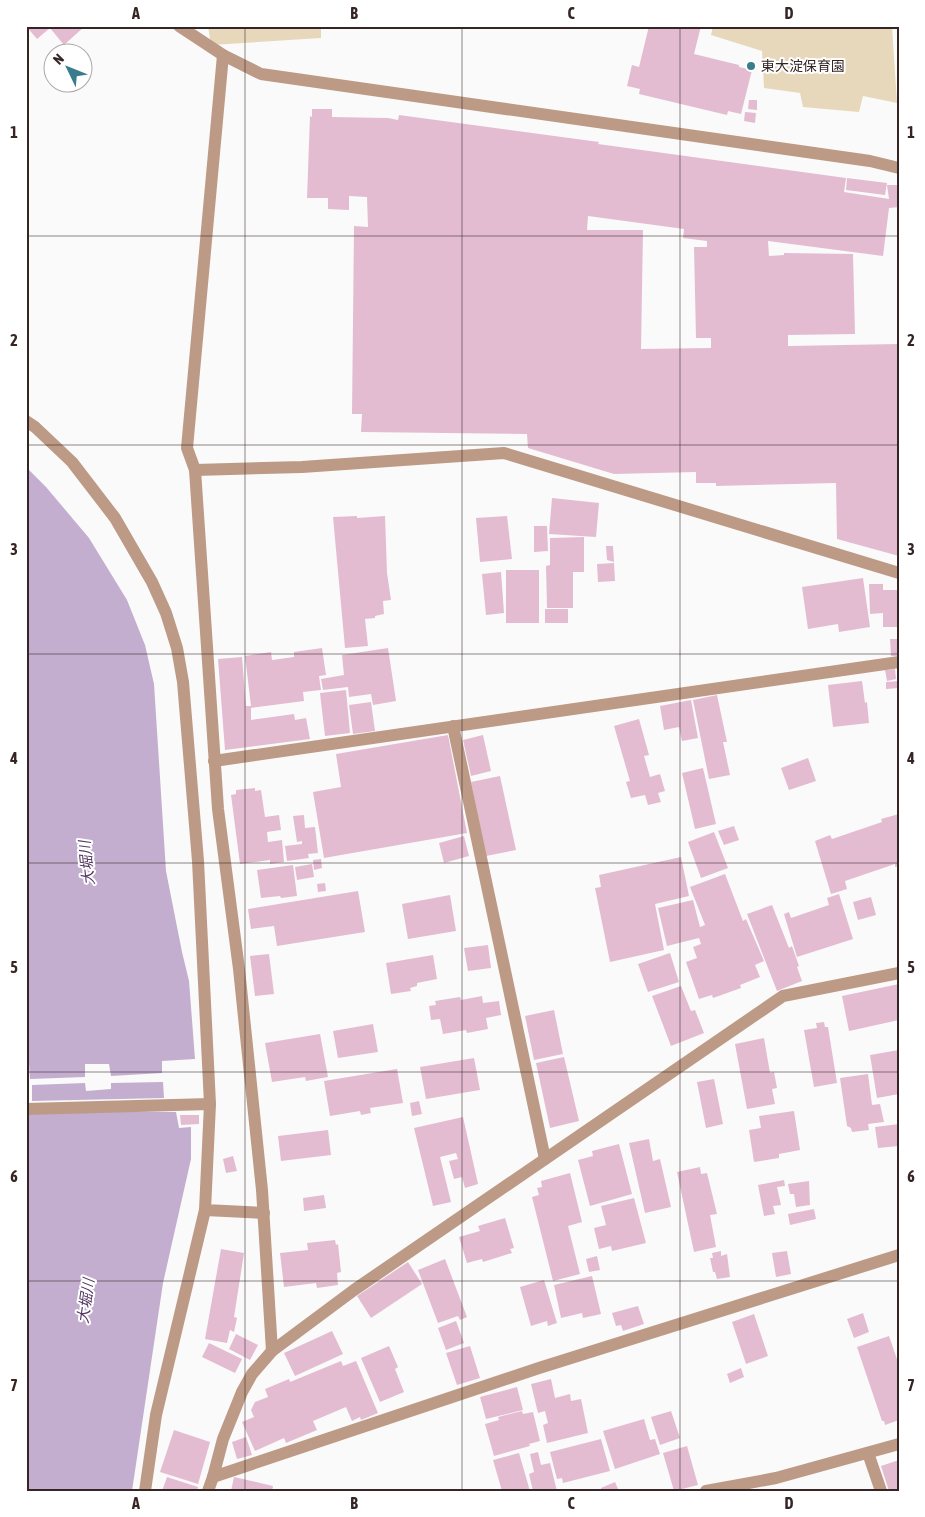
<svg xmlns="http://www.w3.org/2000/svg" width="925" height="1517" viewBox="0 0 925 1517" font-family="'Asap Condensed','Noto Sans JP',sans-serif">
<rect width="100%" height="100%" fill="#fafafa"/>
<!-- green -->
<g fill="#e7d8bb">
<path d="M208 26H321V38L211 45Z"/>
<path d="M713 26H892L897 103 863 96 859 112 803 107 800 93 764 88 762 51 711 35Z"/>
</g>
<!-- water -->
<g fill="#c3aecf">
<path d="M26 467 46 487 89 538 127 600 145 645 154 684 166 871 182 952 189 981 195 1059 162 1061V1073L111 1076 109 1064H85V1077L30 1079 29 1064 26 1063Z"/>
<path d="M163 1082 164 1098 32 1101V1085L85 1083 86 1091 111 1089V1083Z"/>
<path d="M99 1111 176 1112 179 1128 191 1127V1159L163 1283 132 1491H26V1114Z"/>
</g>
<!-- building -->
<g fill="#e4bcd1" fill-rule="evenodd">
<path d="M26 26H85L64 45 50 28 37 39Z"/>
<path d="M649 26H701L694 54 739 65V67L752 70 741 114 728 111 727 115 639 94 640 89 627 86 632 65 639 67Z"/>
<path d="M749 100H757V110L748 109Z"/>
<path d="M312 109H332V117L388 118 398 120 399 115 599 142 598 144 846 178 844 192 889 199 887 185H899V207L889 208 883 256 768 241 769 256 784 255V253L853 254 855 334 788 335V346L899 344V556L837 539 836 483 716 486V483H696V472L614 474 528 448 527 434 361 432 362 414H352L354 226 368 227 367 197 349 196V210L328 209V198H307L310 116 312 117ZM588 216 684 229 683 238 707 241V247H694L696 338H711V348L641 349 643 230H587Z"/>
<path d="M745 112 756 113 755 123 744 121Z"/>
<path d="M847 178 887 183 885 195 846 190Z"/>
<path d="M552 498 599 503 596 537 549 534Z"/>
<path d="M357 516V518L385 516 387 573 391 600 383 601 384 614 375 616V618L365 619 368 646 345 648 333 517Z"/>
<path d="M507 516 512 559 480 562 476 518Z"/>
<path d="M534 526H547L548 551 534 552Z"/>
<path d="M584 537V572H573V608H547L546 566 550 565V538Z"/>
<path d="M606 546H613L614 562 607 560Z"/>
<path d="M614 563 615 581 598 582 597 564Z"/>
<rect x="506" y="570" width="33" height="53"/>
<path d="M501 572 504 613 486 615 482 574Z"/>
<path d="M863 578 870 627 839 632 838 624 808 629 802 587Z"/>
<path d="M869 584H883V590H899V627H883V613L870 614Z"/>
<rect x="545" y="609" width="23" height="14"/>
<path d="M890 639H899V656H891Z"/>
<path d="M322 648 326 675 319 676 321 690 303 692 304 701 251 708V720L294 714 295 720 306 718 310 739 225 750 218 659 242 657 246 706H251L245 656 271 652 272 660 294 657V652Z"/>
<path d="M388 648 396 701 373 705 371 694 349 697 348 687 323 690 321 679 344 675 342 655Z"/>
<path d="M895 669 896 679 887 681 885 670Z"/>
<path d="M862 681 865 703 867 702 869 723 833 727 828 685Z"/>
<path d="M899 681V688L886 689V682Z"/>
<path d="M346 690 350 733 325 736 320 693Z"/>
<path d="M717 695 727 742H723L730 775 709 779 693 700Z"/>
<path d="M691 700 698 738 682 741 679 727 664 730 660 706Z"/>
<path d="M371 702 375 731 353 734 349 705Z"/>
<path d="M639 719 649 755 644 756 650 777 660 774 665 791 658 793 661 802 648 805 645 795 631 798 626 782 630 781 614 726Z"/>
<path d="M448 735 467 833 324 858 313 792 341 787 336 754Z"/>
<path d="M483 735 491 771 471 776 463 740Z"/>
<path d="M808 758 816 781 789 790 781 768Z"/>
<path d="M703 768 716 824 695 829 682 773Z"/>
<path d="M500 776 516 850 486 856 471 782Z"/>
<path d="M255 788V791L261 790 265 817 279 815 281 830 267 832 268 842 282 840 284 862 270 864V860L240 864 231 795 236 794V790Z"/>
<path d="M899 814V866L895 867V864L845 881 847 889 831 894 815 841 830 835 832 839 882 822 881 819Z"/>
<path d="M304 815 305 828 315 827 318 853 308 854 309 858 287 861 285 846 302 844V841L297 842 293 816Z"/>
<path d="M734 826 739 840 724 845 718 831Z"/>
<path d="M714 832 728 868 701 878 688 842Z"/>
<path d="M464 836 469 856 444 863 439 843Z"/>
<path d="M681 857 689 896 655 904 664 950 610 962 595 888 601 887 599 875Z"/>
<path d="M321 859 322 868 314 870 313 860Z"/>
<path d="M312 864 314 877 297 880 295 867Z"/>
<path d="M293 865 297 896 281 898 280 896 261 898 257 870Z"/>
<path d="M725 874 743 921 746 919 764 961 755 965 760 977 740 985 741 988 713 998 712 995 699 999 686 962 697 958 693 947 701 944 699 938 667 946 658 908 693 900 700 927 705 925 690 887Z"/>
<path d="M325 883 326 891 318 892 317 884Z"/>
<path d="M358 891 365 932 277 946 274 926 251 929 248 909Z"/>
<path d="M839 894 853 939 797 957 784 914 789 912 791 918 829 905 827 898Z"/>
<path d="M450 895 456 931 408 939 402 904Z"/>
<path d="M871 897 876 915 858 920 853 902Z"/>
<path d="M772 905 789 948 792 946 799 966 797 967 802 981 777 991 747 914Z"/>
<path d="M488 945 491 968 468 971 464 948Z"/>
<path d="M670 953 679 982 648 992 638 964Z"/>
<path d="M269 954 274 994 255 996 250 956Z"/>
<path d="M433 955 437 979 417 983V986L410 988 411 991 391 994 386 963Z"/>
<path d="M899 984V1020L849 1031 842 996Z"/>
<path d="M681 986 691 1011 695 1010 704 1033 671 1046 652 996Z"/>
<path d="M482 996 483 1003 499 1001 501 1015 486 1018 488 1029 467 1033 466 1030 443 1034 440 1019 431 1020 429 1006 436 1005 435 1001 460 997 461 1000Z"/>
<path d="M554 1010 563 1054 534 1060 525 1016Z"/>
<path d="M824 1022 825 1027H828L837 1083 814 1087 804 1030 817 1028 816 1023Z"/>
<path d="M373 1024 378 1052 338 1058 333 1031Z"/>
<path d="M320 1034 328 1077 306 1081 305 1077 272 1082 265 1043Z"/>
<path d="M764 1038 770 1073 774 1072 777 1088 772 1089 775 1104 747 1109 735 1044Z"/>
<path d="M899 1050V1094L877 1098 870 1055Z"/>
<path d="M564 1057 579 1121 550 1128 536 1063Z"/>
<path d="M474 1058 480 1090 426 1099 420 1067Z"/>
<path d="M397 1069 403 1103 370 1108 371 1113 361 1115 360 1111 330 1116 324 1081Z"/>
<path d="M868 1074 872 1105 880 1104 884 1122 868 1124 869 1130 852 1132 851 1128 847 1126 840 1078Z"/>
<path d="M714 1079 723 1124 706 1128 697 1082Z"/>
<path d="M419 1101 422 1114 412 1116 410 1103Z"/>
<path d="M794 1111 800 1150 779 1154V1158L754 1162 749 1130 761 1128 759 1116Z"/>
<path d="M180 1115H199V1124L181 1125Z"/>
<path d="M463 1117 478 1184 465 1188 462 1177 454 1179 449 1161 458 1159 456 1153 440 1157 451 1202 433 1206 414 1128Z"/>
<path d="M899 1124V1146L878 1148 875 1127Z"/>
<path d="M328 1130 331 1155 281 1161 278 1136Z"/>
<path d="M649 1139 653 1161 660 1159 671 1207 645 1213 629 1143Z"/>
<path d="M619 1144 632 1194 590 1206 578 1160 593 1156 592 1151Z"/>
<path d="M233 1156 237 1171 226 1173 223 1159Z"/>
<path d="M700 1167 701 1174 707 1173 717 1214 710 1215 716 1247 694 1252 677 1172Z"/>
<path d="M570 1173 582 1222 568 1226 580 1274 553 1281 532 1197 539 1195 537 1188 542 1187 541 1181Z"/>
<path d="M784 1180 785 1186 777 1187 781 1205 773 1206 775 1214 764 1216 758 1185Z"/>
<path d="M809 1181 810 1205 796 1207 794 1194H790L788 1184Z"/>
<path d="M324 1195 326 1208 304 1211 303 1198Z"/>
<path d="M634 1198 646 1243 612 1251 611 1246 599 1249 594 1228 606 1225 601 1206Z"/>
<path d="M814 1209 816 1219 790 1225 788 1214Z"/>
<path d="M505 1218 514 1248 510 1249 512 1253 483 1262 482 1259 467 1263 459 1237 480 1231 478 1226Z"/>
<path d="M335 1240 336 1245 338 1244 341 1272 337 1273 338 1285 317 1288 316 1283 284 1287 280 1253 308 1250 307 1243Z"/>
<path d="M221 1249 244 1253 234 1317 237 1318 234 1332 230 1330 227 1343 205 1339Z"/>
<path d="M721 1251V1256L727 1254 730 1277 717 1279 715 1272H713L710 1258H713L712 1253Z"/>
<path d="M787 1251 791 1274 776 1277 772 1253Z"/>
<path d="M597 1256 600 1270 589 1272 586 1259Z"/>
<path d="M445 1259 467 1317 460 1320 458 1316 438 1323 418 1270Z"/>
<path d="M408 1262 422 1284 371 1318 357 1296Z"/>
<path d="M592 1276 601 1314 583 1318 582 1313 561 1318 554 1285Z"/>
<path d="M544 1280 557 1323 548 1326 547 1321 531 1326 520 1287Z"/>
<path d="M638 1306 644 1324 623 1331 621 1325 616 1326 612 1313Z"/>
<path d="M863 1313 869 1332 854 1338 847 1319Z"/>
<path d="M754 1314 768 1356 746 1364 732 1322Z"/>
<path d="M456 1321 464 1343 446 1350 438 1328Z"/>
<path d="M332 1331 343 1354 295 1376 284 1353Z"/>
<path d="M236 1334 258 1345 250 1360 229 1349Z"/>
<path d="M889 1336 899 1365V1420L885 1425 884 1421H882L857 1347Z"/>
<path d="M209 1343 242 1359 235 1373 202 1357Z"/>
<path d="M389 1346 398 1367 395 1369 404 1392 380 1402 361 1358Z"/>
<path d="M470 1346 480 1378 457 1385 446 1353Z"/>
<path d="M341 1361 343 1366 356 1361 378 1413 361 1420 360 1417 352 1421 346 1407 313 1421 317 1430 286 1443 284 1438 255 1451 242 1422 254 1417 251 1410 255 1402 268 1397 265 1389 289 1379 290 1382Z"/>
<path d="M741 1368 744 1377 730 1383 727 1374Z"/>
<path d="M551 1379 555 1398 570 1394 571 1401 581 1399 588 1433 547 1443 543 1425 548 1423 545 1411 538 1413 531 1384Z"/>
<path d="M517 1387 523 1410 486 1419 480 1397Z"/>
<path d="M522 1411 523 1414 533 1412 540 1441 529 1444 530 1446 494 1456 485 1424 499 1420 498 1417Z"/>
<path d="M671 1411 680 1438 660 1445 651 1417Z"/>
<path d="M644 1419 650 1440 655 1439 660 1454 615 1469 603 1431Z"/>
<path d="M174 1430 210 1442 198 1484 160 1472Z"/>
<path d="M246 1437 252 1455 237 1459 232 1442Z"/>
<path d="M601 1439 610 1471 563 1483 562 1478 557 1479 550 1452Z"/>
<path d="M687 1446 698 1485 674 1491 663 1453Z"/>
<path d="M538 1452 541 1465 550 1463 557 1491H533L529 1474 534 1472 530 1454Z"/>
<path d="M519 1453 530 1491H502L493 1460Z"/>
<path d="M899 1460V1491H889L881 1466Z"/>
<path d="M167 1477 198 1487 197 1491H162Z"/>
<path d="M234 1477 273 1486 272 1491H231Z"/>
<path d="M615 1482 619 1491H602L601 1488Z"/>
</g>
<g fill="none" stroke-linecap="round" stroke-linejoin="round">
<!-- minor -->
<g stroke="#bd9a86" stroke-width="12">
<path d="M179 26 223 55"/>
<path d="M26 421 35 427 72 462 115 518 152 582 166 613 177 648 183 682 198 861 210 1104 205 1210 264 1213"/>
<path d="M195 470 302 467 504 453 899 573"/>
<path d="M453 726 545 1159"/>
<path d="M214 761 899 662"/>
<path d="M26 1109 210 1104"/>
<path d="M272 1351 262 1190 239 969 218 809 195 470 187 448 223 55 261 74 870 161 899 168"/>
<path d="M868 1453 881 1491"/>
<path d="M213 1477 539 1368 899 1255"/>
<path d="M145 1491 156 1415 205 1210"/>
<path d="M208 1491 213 1477 223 1439 242 1392 252 1374 272 1351 354 1290 783 996 899 973"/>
<path d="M706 1491 776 1478 899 1444"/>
</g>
</g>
<!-- grid -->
<path fill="none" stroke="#352525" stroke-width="1" stroke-opacity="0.55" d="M245 26V1491M462 26V1491M680 26V1491M26 236H899M26 445H899M26 654H899M26 863H899M26 1072H899M26 1281H899"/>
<!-- markers -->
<circle fill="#397d8d" stroke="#fff" stroke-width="2" cx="751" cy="66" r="5"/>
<g text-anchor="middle" stroke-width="4" stroke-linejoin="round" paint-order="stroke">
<!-- poi labels -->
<g font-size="14" fill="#352525" stroke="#fff" text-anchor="start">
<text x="761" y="71">東大淀保育園</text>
</g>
<!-- water labels -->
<g font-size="15" font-style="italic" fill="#553865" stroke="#fff">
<text transform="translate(87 863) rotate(-96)" y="5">大堀川</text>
<text transform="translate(86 1301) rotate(-82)" y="5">大堀川</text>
</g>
</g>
<!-- border -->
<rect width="925" height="1517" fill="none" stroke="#ffffff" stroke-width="55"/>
<!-- north arrow -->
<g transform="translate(68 68) rotate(313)"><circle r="24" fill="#ffffff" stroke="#aea8a8"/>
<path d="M0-4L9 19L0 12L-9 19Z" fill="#397d8d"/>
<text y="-8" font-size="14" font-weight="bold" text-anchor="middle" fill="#352525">N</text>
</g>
<rect x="28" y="28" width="870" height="1462" fill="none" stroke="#352525" stroke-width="2"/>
<g font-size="16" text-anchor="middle" font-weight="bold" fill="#352525">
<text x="136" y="19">A</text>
<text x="354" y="19">B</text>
<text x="571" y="19">C</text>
<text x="789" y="19">D</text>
<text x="14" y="138">1</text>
<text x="911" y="138">1</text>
<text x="14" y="346">2</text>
<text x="911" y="346">2</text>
<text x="14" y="555">3</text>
<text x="911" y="555">3</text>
<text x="14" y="764">4</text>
<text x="911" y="764">4</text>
<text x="14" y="973">5</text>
<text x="911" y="973">5</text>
<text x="14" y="1182">6</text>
<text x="911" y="1182">6</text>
<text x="14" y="1391">7</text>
<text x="911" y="1391">7</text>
<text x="136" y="1509">A</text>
<text x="354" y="1509">B</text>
<text x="571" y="1509">C</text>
<text x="789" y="1509">D</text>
</g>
</svg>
